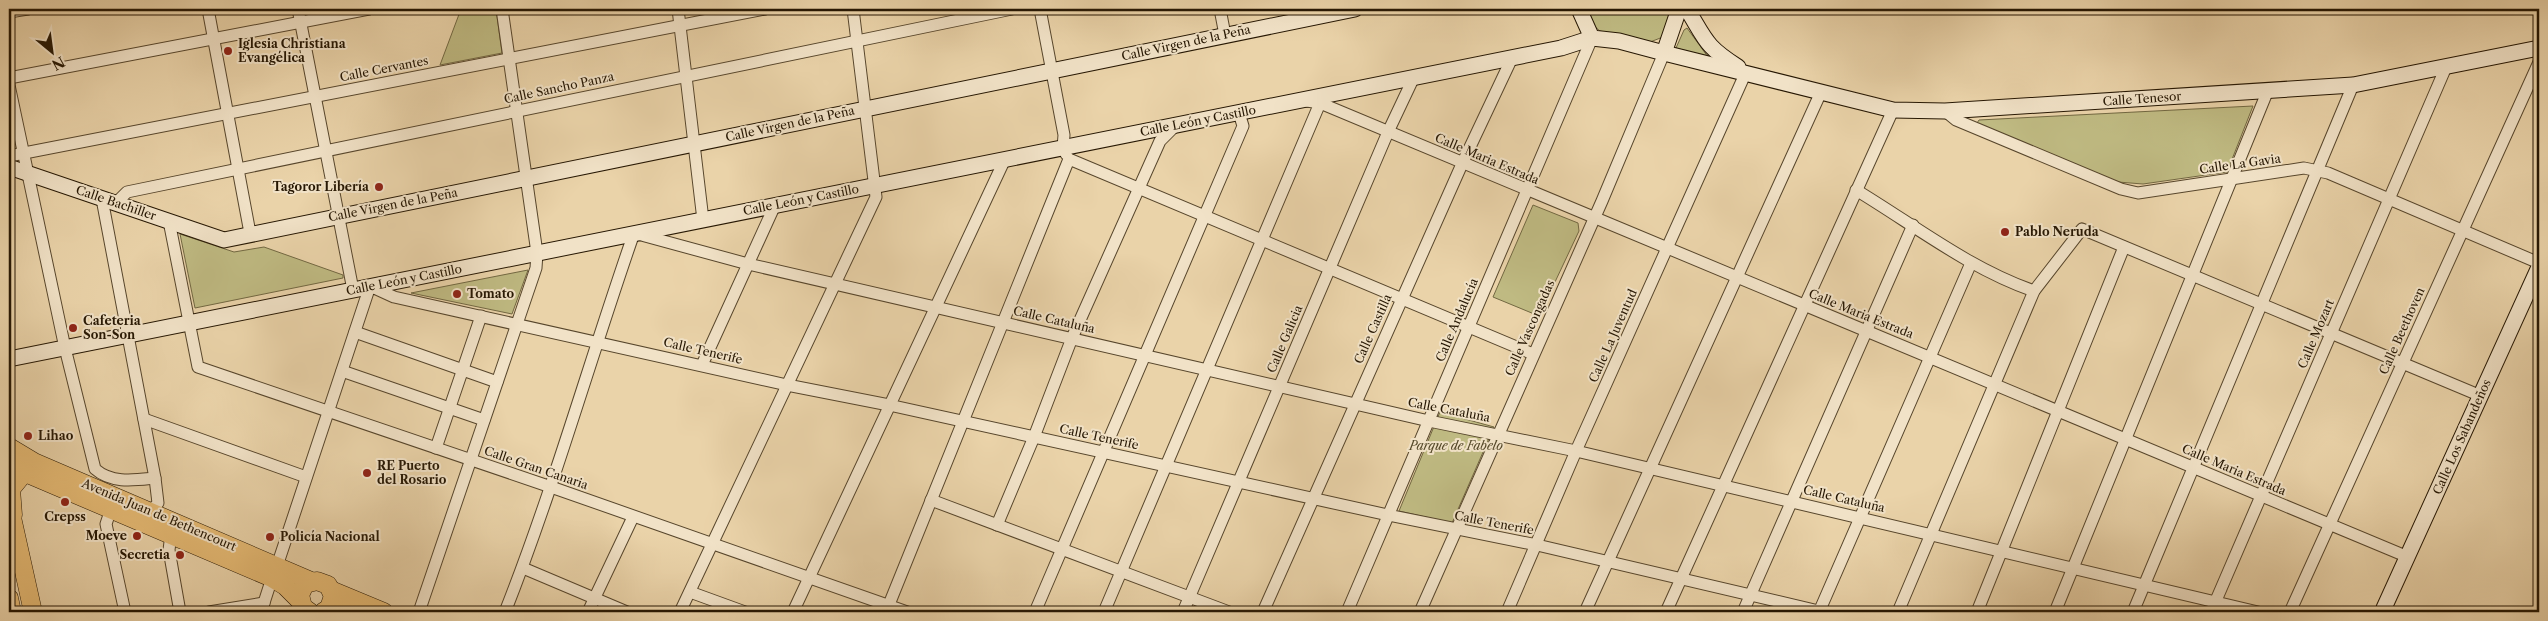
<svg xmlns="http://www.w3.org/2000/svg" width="2548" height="621" viewBox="0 0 2548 621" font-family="'Libre Caslon Text',serif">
<rect width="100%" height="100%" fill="#ead3a9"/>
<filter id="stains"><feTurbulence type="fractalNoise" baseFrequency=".004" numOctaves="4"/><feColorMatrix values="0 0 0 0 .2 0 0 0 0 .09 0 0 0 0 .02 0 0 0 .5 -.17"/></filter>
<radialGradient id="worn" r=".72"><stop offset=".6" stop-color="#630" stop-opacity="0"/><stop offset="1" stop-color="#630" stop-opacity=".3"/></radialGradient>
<!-- green -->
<g fill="#bfba82" stroke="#726842">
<path d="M461 9H496L502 53 440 65Z"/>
<path d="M1586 9H1672L1663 37 1650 42 1600 31 1594 26Z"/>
<path d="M1687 28 1708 57 1676 48 1684 30Z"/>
<path d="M2253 106 2227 172 2143 184 2118 182 1977 123 1979 120Z"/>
<path d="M1533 205 1578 223 1579 231 1539 316 1493 297Z"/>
<path d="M180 234 234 252 264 247 343 275V278L195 308Z"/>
<path d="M528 270 512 314 411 293Z"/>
<path d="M1440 412 1494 427 1452 523 1399 511Z"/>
</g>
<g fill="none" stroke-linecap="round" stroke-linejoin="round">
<defs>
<g id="street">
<path d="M208 9 250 233"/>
<path d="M298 9 353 290"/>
<path d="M678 9 703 220"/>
<path d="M1040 9 1064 135 1063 148 1066 154"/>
<path d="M1220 9 1225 35"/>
<path d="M9 12 28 9"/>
<path d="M9 78 369 9"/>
<path d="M9 85 65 348 95 469C112 484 135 480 155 478"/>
<path d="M1307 101 1320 103 2408 557"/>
<path d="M1945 111 1956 120 2121 189 2138 193 2304 168 2328 173 2539 263"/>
<path d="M9 156 765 9"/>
<path d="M1069 159 1533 354"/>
<path d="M1856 190C1914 225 1970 269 2034 291"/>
<path d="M102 199 155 478 158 503 151 511"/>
<path d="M116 203 127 192 1012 9"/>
<path d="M169 221 198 367 551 487 907 612"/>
<path d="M355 332 497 382"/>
<path d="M702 365 775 205"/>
<path d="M342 371 484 420"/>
<path d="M144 419 306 477"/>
<path d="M436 448 481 316"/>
<path d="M931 500 1229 612"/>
<path d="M111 509 106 524 125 612"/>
<path d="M997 525 1034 437 1072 338 1160 141 1176 125"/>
<path d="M171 534 169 550 180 612"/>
<path d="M277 566 370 286 394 297 787 385 889 405 1388 515 1537 545 1823 612"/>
<path d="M523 568 627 612"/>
<path d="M690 592 745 612"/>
<path d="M209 612 264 603"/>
<path d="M261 612 272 578"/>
<path d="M419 612 536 268 537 253 502 9"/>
<path d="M505 612C554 488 590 359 634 233L748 264 1429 421 1576 451 2258 612"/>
<path d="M588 612 633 517"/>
<path d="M680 612 876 197 853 9"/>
<path d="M793 612 1005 159"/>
<path d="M886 612 1069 159"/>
<path d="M1035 612 1243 126 1239 113"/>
<path d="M1104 612 1320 103"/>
<path d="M1183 612 1388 132 1414 77"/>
<path d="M1263 612 1462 164 1512 58"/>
<path d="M1347 612 1592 38"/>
<path d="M1420 612 1602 201 1664 53"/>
<path d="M1507 612 1576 451 1746 72"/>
<path d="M1585 612 1821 92"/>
<path d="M1666 612 1893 110"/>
<path d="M1743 612 1913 225"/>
<path d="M1819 612 1971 263"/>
<path d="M1898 612 2034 291 2082 229 2481 396"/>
<path d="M1977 612 2124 247"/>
<path d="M2055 612 2268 90"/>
<path d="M2133 612 2353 85"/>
<path d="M2211 612 2446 67"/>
<path d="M2290 612 2539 62"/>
</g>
<g id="secondary">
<path d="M1579 9 1592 38 1619 41 1664 53 1679 9"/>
<path d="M1687 9C1706 40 1705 46 1738 67"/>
<path d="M1664 53 1893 110 1945 111 2353 85 2539 48"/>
<path d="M9 167 224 240 1355 9"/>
<path d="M9 359 1561 48 1592 38"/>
<path d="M2384 608 2539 267"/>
</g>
<g id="primary">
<path d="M9 447 34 462 311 581"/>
<path d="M9 466 272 578 285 586 300 601"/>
<path d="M9 504 33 612"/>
<path d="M13 515 11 489 25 472"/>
<path d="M331 590 384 612"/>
<path d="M9 598 12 612"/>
<path d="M329 608 346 612"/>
<path d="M310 612 303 607 300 595 305 584 317 581 328 585 333 596 329 608 323 612"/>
</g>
</defs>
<!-- street casing -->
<use href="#street" stroke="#57462c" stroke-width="13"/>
<!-- secondary casing -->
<use href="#secondary" stroke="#261703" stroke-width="17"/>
<!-- primary casing -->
<use href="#primary" stroke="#261703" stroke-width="19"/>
<!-- street -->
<use href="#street" stroke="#f1e2c7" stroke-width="11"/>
<!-- secondary -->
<use href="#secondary" stroke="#f1e2c7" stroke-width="15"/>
<!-- primary -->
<use href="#primary" stroke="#e5ba74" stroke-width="18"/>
</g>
<!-- markers -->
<g fill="#8f2418" stroke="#f1e2c7" stroke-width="2">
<circle cx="228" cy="51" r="5"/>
<circle cx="379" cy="187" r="5"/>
<circle cx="2005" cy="232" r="5"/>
<circle cx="457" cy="294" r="5"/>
<circle cx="73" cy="328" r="5"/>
<circle cx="28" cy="436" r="5"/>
<circle cx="367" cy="473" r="5"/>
<circle cx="65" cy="502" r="5"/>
<circle cx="137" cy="536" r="5"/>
<circle cx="270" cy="537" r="5"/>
<circle cx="180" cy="555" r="5"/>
</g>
<g text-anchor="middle" stroke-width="4" stroke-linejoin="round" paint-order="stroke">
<!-- street labels -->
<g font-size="12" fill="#261703" stroke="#f1e2c7">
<text transform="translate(1186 43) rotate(-12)" y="4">Calle Virgen de la Peña</text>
<text transform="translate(384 69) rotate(-11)" y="4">Calle Cervantes</text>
<text transform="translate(559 88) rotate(-12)" y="4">Calle Sancho Panza</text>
<text transform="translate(2142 99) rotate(-4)" y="4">Calle Tenesor</text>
<text transform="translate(1198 121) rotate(-11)" y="4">Calle León y Castillo</text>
<text transform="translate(790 124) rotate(-12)" y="4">Calle Virgen de la Peña</text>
<text transform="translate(1487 159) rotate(23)" y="4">Calle Maria Estrada</text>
<text transform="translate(2240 164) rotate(-8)" y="4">Calle La Gavia</text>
<text transform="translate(801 200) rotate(-11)" y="4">Calle León y Castillo</text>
<text transform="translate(116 203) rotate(19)" y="4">Calle Bachiller</text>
<text transform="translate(393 205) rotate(-11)" y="4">Calle Virgen de la Peña</text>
<text transform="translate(404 280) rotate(-11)" y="4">Calle León y Castillo</text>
<text transform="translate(1861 314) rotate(22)" y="4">Calle Maria Estrada</text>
<text transform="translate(1054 320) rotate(13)" y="4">Calle Cataluña</text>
<text transform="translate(1457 320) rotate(-67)" y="4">Calle Andalucía</text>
<text transform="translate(1530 328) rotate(-66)" y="4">Calle Vascongadas</text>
<text transform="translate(1373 329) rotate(-66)" y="4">Calle Castilla</text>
<text transform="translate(2402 331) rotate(-66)" y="4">Calle Beethoven</text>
<text transform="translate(2316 334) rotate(-67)" y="4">Calle Mozart</text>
<text transform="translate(1613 336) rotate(-66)" y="4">Calle La Juventud</text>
<text transform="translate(1285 339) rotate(-67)" y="4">Calle Galicia</text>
<text transform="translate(703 351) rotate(13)" y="4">Calle Tenerife</text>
<text transform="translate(1449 410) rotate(11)" y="4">Calle Cataluña</text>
<text transform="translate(1099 437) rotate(12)" y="4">Calle Tenerife</text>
<text transform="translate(2462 437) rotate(-66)" y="4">Calle Los Sabandeños</text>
<text transform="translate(536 468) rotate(19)" y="4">Calle Gran Canaria</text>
<text transform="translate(2234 470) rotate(23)" y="4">Calle Maria Estrada</text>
<text transform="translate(1844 499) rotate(13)" y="4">Calle Cataluña</text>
<text transform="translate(159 515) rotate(23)" y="4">Avenida Juan de Bethencourt</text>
<text transform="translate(1494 523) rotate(11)" y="4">Calle Tenerife</text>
</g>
<!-- poi labels -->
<g font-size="12" font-weight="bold" fill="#261703" stroke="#f1e2c7" text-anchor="start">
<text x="238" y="48">Iglesia Christiana<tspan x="238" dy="14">Evangélica</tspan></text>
<text x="369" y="191" text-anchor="end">Tagoror Libería</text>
<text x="2015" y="236">Pablo Neruda</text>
<text x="467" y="298">Tomato</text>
<text x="83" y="325">Cafeteria<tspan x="83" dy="14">Son-Son</tspan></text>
<text x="38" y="440">Lihao</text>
<text x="377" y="470">RE Puerto<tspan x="377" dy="14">del Rosario</tspan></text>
<text x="65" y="521" text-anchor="middle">Crepss</text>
<text x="127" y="540" text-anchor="end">Moeve</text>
<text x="280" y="541">Policía Nacional</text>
<text x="170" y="559" text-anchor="end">Secretia</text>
</g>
<!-- park labels -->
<g font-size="12" font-style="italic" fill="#544829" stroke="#f1e2c7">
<text x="1456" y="450">Parque de Fabelo</text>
</g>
</g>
<!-- margin -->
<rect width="2548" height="621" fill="none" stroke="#ead3a9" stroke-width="30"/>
<rect x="10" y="10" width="2528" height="601" fill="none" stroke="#261703" stroke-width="2.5"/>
<rect x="15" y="15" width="2518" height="591" fill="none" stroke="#261703"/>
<!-- north arrow -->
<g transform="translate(52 52) rotate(151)" stroke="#f1e2c7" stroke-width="4" paint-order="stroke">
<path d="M0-4L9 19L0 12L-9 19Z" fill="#261703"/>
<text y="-8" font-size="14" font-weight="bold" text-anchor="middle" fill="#261703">N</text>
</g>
<rect width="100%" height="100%" filter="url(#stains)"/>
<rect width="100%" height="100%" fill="url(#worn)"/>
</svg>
